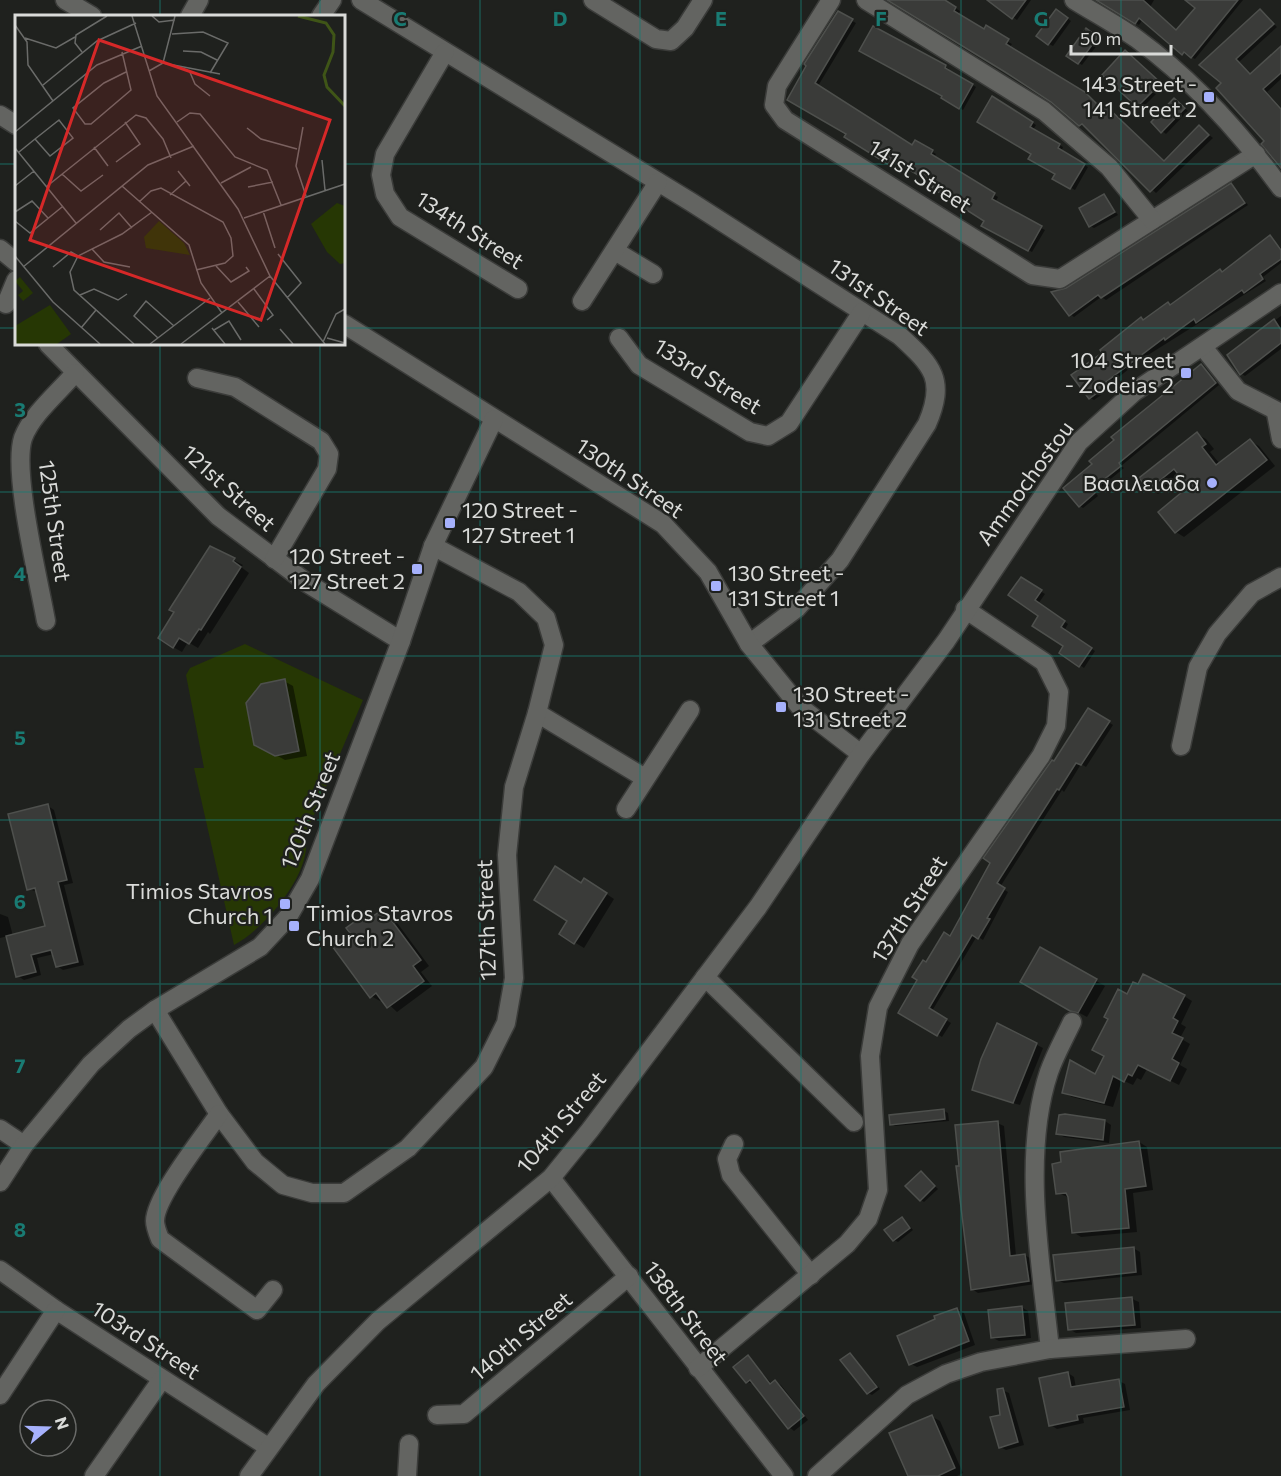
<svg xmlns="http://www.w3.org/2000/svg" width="1281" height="1476" viewBox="0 0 1281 1476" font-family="Commissioner,sans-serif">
<rect width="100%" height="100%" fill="#1f211e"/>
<!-- green -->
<path fill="#263704" d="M245 644 363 700 305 836C315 870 263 931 234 945L194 768H204L186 675 190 668Z"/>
<!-- shadow -->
<g fill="#0007">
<path d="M891 0H942L960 11 958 15 1012 44 1009 48 1103 110 1106 107 1110 110 1165 162 1199 127 1213 138 1156 193 1086 126 1080 125 1051 100Z"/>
<path d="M985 0H1031L1017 20 990 1Z"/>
<path d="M1101 0H1154L1150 7 1177 31 1197 7 1188 0H1243L1195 59 1183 53 1143 19 1139 25Z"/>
<path d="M1261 11 1277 27 1239 62 1251 75 1281 48V79L1267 92 1280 107 1276 111 1281 117V164L1223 83Z"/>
<path d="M838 13 856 23 818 86 913 147 916 142 936 154 934 157 998 197 995 203 1045 230 1032 252 983 226 986 220 937 184 897 161 894 166 789 99Z"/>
<path d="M1060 13 1071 21 1053 46 1049 44Z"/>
<path d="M874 28 949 69 948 71 976 87 963 110 943 98 944 95Z"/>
<path d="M1090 32 1101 40 1082 65 1079 63Z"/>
<path d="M1129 54 1164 86 1142 108 1138 106Z"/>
<path d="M992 98 1036 125 1033 130 1063 147 1061 152 1088 167 1075 190 1054 178 1057 174 1033 153Z"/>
<path d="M1178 102 1188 111 1166 134 1162 131Z"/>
<path d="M1231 185 1248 205 1106 300 1101 297 1074 317 1070 314 1067 290Z"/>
<path d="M1104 196 1118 215 1094 228 1090 226Z"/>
<path d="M1270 237 1281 248V263L1263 277 1266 281 1140 360 1109 385 1111 388 1094 400 1090 398 1104 353 1141 319 1144 321 1171 306 1223 273Z"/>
<path d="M1281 316V349L1245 376 1242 374 1258 332Z"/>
<path d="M1201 366 1219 385 1121 466 1124 468 1095 492 1098 496 1083 508 1080 506 1065 488Z"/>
<path d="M1197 434 1206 439 1214 449 1210 452 1220 464 1250 441 1259 446 1275 466 1184 537 1176 532 1191 487 1181 475 1158 494 1149 488Z"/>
<path d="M210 548 243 565 241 567 249 573 210 634 208 632 198 648 188 642 182 652 173 647Z"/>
<path d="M1021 579 1045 594 1038 604 1068 624 1064 631 1095 651 1084 668 1061 652 1065 646 1041 615Z"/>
<path d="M284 681 293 686 307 756 285 760 265 749Z"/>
<path d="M1089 710 1113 725 1086 767 1081 764 1064 792 1062 790 1000 887 1008 892 983 940 977 936 932 1011 951 1023 942 1037 900 1012 927 964 951 938Z"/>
<path d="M48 806 54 810 73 883 64 885 84 965 63 970 57 966 54 954 37 958 41 975 24 980 18 976 8 936 0 938V914L8 917 13 936 47 927 38 892 28 889Z"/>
<path d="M581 884 593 885 614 899 584 948 561 934 569 920Z"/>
<path d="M383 911 392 916 429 966 421 972 432 986 397 1012 383 999 380 1001 371 996 352 934 361 919 367 923Z"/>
<path d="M1041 949 1105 986 1087 1017 1022 982Z"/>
<path d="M1128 996H1184L1192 1001 1181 1024 1186 1027 1180 1038 1190 1044 1180 1065 1187 1069 1179 1085 1147 1069 1141 1080 1137 1078 1133 1085 1122 1080 1113 1107 1072 1097 1064 1093 1096 1076Z"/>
<path d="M998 1025 1043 1048 1020 1105 980 1093Z"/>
<path d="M944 1111 948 1113 949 1121 895 1126 891 1124Z"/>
<path d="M1105 1121 1111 1125 1109 1143 1064 1137 1058 1134Z"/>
<path d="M997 1123 1004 1126 1016 1256 1025 1255 1031 1259 1035 1284 978 1293 972 1289 961 1167Z"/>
<path d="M1139 1142 1147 1147 1153 1190 1133 1193 1137 1232 1081 1237 1073 1232 1070 1198 1058 1193Z"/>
<path d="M921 1173 938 1189 924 1202 921 1200Z"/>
<path d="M902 1218 913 1230 898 1242 894 1240Z"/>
<path d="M1133 1248 1140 1252 1142 1275 1064 1283 1057 1280Z"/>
<path d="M1132 1299 1139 1302 1141 1328 1076 1333 1069 1329Z"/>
<path d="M1021 1307 1028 1311 1031 1338 999 1341 993 1338Z"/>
<path d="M957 1309 964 1313 975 1345 917 1367 911 1364Z"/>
<path d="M850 1354 880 1389 872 1395 868 1393Z"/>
<path d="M748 1357 772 1384 776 1382 781 1385 808 1420 794 1431 789 1427 754 1384 747 1382Z"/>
<path d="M1068 1373 1074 1377 1076 1388 1119 1381 1125 1384 1130 1410 1083 1418 1084 1423 1057 1429 1051 1425Z"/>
<path d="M1002 1390 1009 1393 1024 1445 1006 1450 1000 1447Z"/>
<path d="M931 1416 940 1421 963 1473 957 1476H909Z"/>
</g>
<!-- building -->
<g fill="#3a3b39" stroke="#4e504d" stroke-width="1.5">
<path d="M887 0H945L956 7 954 11 984 29 986 25 1009 39 1006 44 1085 92 1102 109 1106 106 1164 161 1199 125 1209 135 1150 192 1082 124 1079 126 1051 102 1005 72Z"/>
<path d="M987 0H1026L1012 19Z"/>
<path d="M1096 0H1143L1176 30 1195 8 1185 0H1238L1191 58 1184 52 1182 55 1139 18 1135 24Z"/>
<path d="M1056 9 1068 18 1048 45 1036 36Z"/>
<path d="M1260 9 1274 24 1236 59 1250 74 1281 46V73L1263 89 1281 109V168L1261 144 1264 141 1216 88 1221 83 1199 65Z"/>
<path d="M838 11 853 19 815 83 912 145 915 140 933 150 931 154 995 193 992 199 1042 226 1028 251 981 226 984 221 932 188 934 184 892 160 889 165 844 137 846 134 787 100 806 66 804 64Z"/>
<path d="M873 26 946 65 945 68 973 84 959 109 941 98 942 96 859 51Z"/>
<path d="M1086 28 1098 37 1078 64 1066 56Z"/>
<path d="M1125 50 1161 83 1137 107 1102 75Z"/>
<path d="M992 96 1033 122 1030 127 1060 144 1058 148 1085 164 1070 189 1052 179 1055 174 1028 159 1031 154 977 122Z"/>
<path d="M1174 98 1185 108 1161 133 1151 122Z"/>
<path d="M1231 183 1245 203 1101 298 1098 295 1069 316 1051 292 1066 288Z"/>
<path d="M1104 194 1115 212 1089 227 1079 208Z"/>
<path d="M1270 235 1281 250V259L1260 274 1263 279 1244 293 1242 290 1196 323 1194 319 1165 340 1164 338 1106 382 1108 385 1089 399 1071 375 1102 353 1100 350 1141 317 1143 320 1168 302 1170 305 1220 269 1222 272Z"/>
<path d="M1274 319 1281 330V343L1240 375 1227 355Z"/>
<path d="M1201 364 1216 383 1119 463 1121 466 1092 489 1095 493 1079 507 1063 488 1092 464 1089 461 1114 440 1111 437Z"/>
<path d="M1197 432 1206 444 1202 447 1216 465 1250 439 1267 460 1175 533 1158 512 1188 487 1174 469 1148 490 1139 478Z"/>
<path d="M210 546 235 558 233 561 241 567 201 630 199 629 189 644 179 638 173 648 158 638 174 612 169 610Z"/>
<path d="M1021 577 1042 590 1035 600 1065 621 1061 627 1092 648 1079 667 1059 653 1063 646 1032 626 1038 616 1008 595Z"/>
<path d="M285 679 299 751 275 756 254 745 246 703 261 684Z"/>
<path d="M1088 708 1110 721 1081 765 1076 763 1059 790 1057 789 997 883 1005 888 987 918 990 919 978 939 972 935 929 1008 947 1019 937 1036 898 1013 917 980 912 977 923 960 926 962 944 932 950 936 990 863 983 858 1052 760 1054 761Z"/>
<path d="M48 804 67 880 58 882 78 962 56 967 51 950 31 955 36 972 16 977 6 936 45 926 35 888 27 890 8 814Z"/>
<path d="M555 866 581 883 584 878 607 893 574 944 559 934 567 921 534 900Z"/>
<path d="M383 909 421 960 413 966 424 981 387 1008 376 993 370 998 332 946 350 933 346 928 361 917 365 922Z"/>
<path d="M1040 947 1097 979 1078 1013 1070 1011 1020 982Z"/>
<path d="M1143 974 1185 995 1173 1018 1178 1021 1172 1033 1183 1038 1172 1059 1179 1063 1170 1081 1138 1065 1132 1076 1128 1074 1124 1082 1113 1076 1104 1103 1062 1093 1070 1060 1095 1074 1104 1056 1092 1050 1108 1019 1104 1017 1118 989 1127 994 1133 982 1138 984Z"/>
<path d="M997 1023 1037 1043 1013 1103 972 1090 981 1059Z"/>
<path d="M944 1109 945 1119 890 1125 889 1115Z"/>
<path d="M1065 1114 1105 1120 1103 1140 1056 1134 1059 1115Z"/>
<path d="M998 1121 1010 1256 1025 1254 1029 1281 971 1290 956 1166H959L955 1125Z"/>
<path d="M1139 1141 1146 1186 1125 1189 1129 1228 1072 1233 1068 1197 1066 1193 1056 1194 1052 1164 1061 1162 1060 1152Z"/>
<path d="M921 1171 935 1186 920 1201 905 1186Z"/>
<path d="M902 1217 910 1228 893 1241 884 1230Z"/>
<path d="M1134 1247 1136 1272 1056 1281 1053 1255Z"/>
<path d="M1132 1297 1135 1325 1068 1330 1065 1303Z"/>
<path d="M1022 1306 1025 1335 991 1338 988 1310Z"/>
<path d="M957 1308 969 1341 909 1365 897 1336 935 1319 934 1316Z"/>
<path d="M850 1353 877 1387 867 1394 840 1360Z"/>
<path d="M748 1355 770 1384 775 1380 804 1416 788 1429 750 1380 746 1383 733 1367Z"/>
<path d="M1068 1372 1071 1387 1119 1379 1124 1407 1077 1415 1078 1420 1049 1426 1039 1378Z"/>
<path d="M1003 1388 1018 1442 999 1448 990 1417 1000 1415 997 1389Z"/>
<path d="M932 1415 955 1468 938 1476H908L889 1433Z"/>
</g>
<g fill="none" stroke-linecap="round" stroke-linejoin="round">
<defs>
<g id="minor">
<path d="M65 0 92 16"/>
<path d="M361 0 691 202 900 336C933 366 946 380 927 424L840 560 797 608 749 644"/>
<path d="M593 0 656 39 671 41 685 28 703 0"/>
<path d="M831 0 777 86 774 105 785 120 1032 275 1060 279 1256 154"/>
<path d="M866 0 1044 111 1109 167 1152 220"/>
<path d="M1074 0C1095 13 1117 25 1137 39 1193 80 1240 132 1281 188"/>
<path d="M190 16 199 0"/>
<path d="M321 16 332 0"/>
<path d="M445 52 385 154 381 175 385 194 400 217 518 289"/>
<path d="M0 115 16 125"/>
<path d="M0 249 16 262"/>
<path d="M615 251 653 274"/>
<path d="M582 301 658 182"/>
<path d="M6 304 16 280"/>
<path d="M344 324 663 524 708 572 749 644 800 707 861 754"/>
<path d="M619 338 639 365 750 432 768 436 789 423 862 312"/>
<path d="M48 344 218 516 307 583 401 641"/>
<path d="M1203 347 1238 391 1281 413"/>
<path d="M197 378 235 387 321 441 329 454 327 469 274 559"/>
<path d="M1276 413 1281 439"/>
<path d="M46 621C39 581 12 472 23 438 32 414 59 392 75 373"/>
<path d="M537 713 645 778"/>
<path d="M1181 746 1198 667 1217 634 1252 593 1281 577"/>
<path d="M626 809 690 710"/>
<path d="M705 977 854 1122"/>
<path d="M155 1010 219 1114 255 1162 283 1185 312 1193H344L408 1148 484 1067 506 1023 514 978 507 855 514 787 537 713 554 645 546 618 519 592 433 546"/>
<path d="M219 1114C204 1136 155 1197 155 1221 155 1226 158 1234 160 1239L257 1310 273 1290"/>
<path d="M0 1129 24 1145"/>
<path d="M734 1144 727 1159 731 1175 811 1275"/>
<path d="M551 1178 784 1476"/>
<path d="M0 1182 24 1145 91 1064 129 1029 155 1010 260 947 288 917 310 879 401 641 433 546 494 419"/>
<path d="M0 1270 56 1310 268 1447"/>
<path d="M1050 1349C1041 1264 1021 1155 1049 1072 1055 1055 1064 1039 1072 1022"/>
<path d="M698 1368 847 1244 868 1219 878 1190 870 1056 878 1007 910 944 1041 756 1056 726 1059 692 1044 662 965 609"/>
<path d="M0 1395 56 1310"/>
<path d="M437 1415 464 1414 629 1276"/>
<path d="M94 1476 162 1379"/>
<path d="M249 1476 316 1384 378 1321 551 1178 590 1130 758 907 861 754 946 641 1079 442 1134 392 1281 293"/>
<path d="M407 1476 409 1444"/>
<path d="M817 1476 907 1395 946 1374 981 1362 1050 1349 1186 1339"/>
</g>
</defs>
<!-- minor casing -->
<use href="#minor" stroke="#3b3c3a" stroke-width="21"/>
<!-- minor -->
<use href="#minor" stroke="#636461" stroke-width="18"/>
</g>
<!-- grid -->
<path fill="none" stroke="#197b73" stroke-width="1.5" stroke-opacity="0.55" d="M160 0V16M320 0V16M480 0V1476M640 0V1476M801 0V1476M961 0V1476M1121 0V1476M0 164H16M344 164H1281M0 328H16M344 328H1281M160 344V1476M320 344V1476M0 492H1281M0 656H1281M0 820H1281M0 984H1281M0 1148H1281M0 1312H1281"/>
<!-- markers -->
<g fill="#a6b1fc" stroke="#1f211e" stroke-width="2">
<rect x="1203" y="91" width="12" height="12" rx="3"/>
<rect x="1180" y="367" width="12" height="12" rx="3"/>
<circle cx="1212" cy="483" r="6"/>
<rect x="444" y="517" width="12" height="12" rx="3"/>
<rect x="411" y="563" width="12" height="12" rx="3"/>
<rect x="710" y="580" width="12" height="12" rx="3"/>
<rect x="775" y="701" width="12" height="12" rx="3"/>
<rect x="279" y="898" width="12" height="12" rx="3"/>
<rect x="288" y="920" width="12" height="12" rx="3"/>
</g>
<g text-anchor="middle" stroke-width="4.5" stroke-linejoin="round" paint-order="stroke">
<!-- poi labels -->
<g font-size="22" fill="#dadbd9" stroke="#1f211e" text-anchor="end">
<text x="1197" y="92">143 Street -<tspan x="1197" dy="25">141 Street 2</tspan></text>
<text x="1174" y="368">104 Street<tspan x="1174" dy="25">- Zodeias 2</tspan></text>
<text x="1200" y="491">Βασιλειαδα</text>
<text x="462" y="518" text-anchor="start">120 Street -<tspan x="462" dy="25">127 Street 1</tspan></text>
<text x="405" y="564">120 Street -<tspan x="405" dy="25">127 Street 2</tspan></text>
<text x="728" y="581" text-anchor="start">130 Street -<tspan x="728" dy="25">131 Street 1</tspan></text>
<text x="793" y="702" text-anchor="start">130 Street -<tspan x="793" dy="25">131 Street 2</tspan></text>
<text x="273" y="899">Timios Stavros<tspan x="273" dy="25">Church 1</tspan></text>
<text x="306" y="921" text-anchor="start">Timios Stavros<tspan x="306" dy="25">Church 2</tspan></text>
</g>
<!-- street labels -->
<g font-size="22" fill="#dadbd9" stroke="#1f211e">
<text transform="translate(920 176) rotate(32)" y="8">141st Street</text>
<text transform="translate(470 230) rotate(33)" y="8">134th Street</text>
<text transform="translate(879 297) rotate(35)" y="8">131st Street</text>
<text transform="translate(708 376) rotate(32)" y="8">133rd Street</text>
<text transform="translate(630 478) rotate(34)" y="8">130th Street</text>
<text transform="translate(1025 483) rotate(-54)" y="8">Ammochostou</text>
<text transform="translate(229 488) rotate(42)" y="8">121st Street</text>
<text transform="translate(55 521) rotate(82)" y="8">125th Street</text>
<text transform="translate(310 810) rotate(-68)" y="8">120th Street</text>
<text transform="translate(909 909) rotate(-58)" y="8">137th Street</text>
<text transform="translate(486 920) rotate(-92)" y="8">127th Street</text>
<text transform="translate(561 1122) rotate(-50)" y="8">104th Street</text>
<text transform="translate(686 1313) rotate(53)" y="8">138th Street</text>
<text transform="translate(521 1336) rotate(-40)" y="8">140th Street</text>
<text transform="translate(146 1340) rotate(33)" y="8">103rd Street</text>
</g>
</g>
<!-- overview -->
<g transform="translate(15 15)">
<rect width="330" height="330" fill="#1f211e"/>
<path d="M322 188 330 191V248L325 249 312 237 296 209ZM144 206 169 228 175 240 131 233 129 222ZM5 262 18 278 8 286 3 280 8 276 0 266ZM35 290 56 319 42 329H0V311Z" fill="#263704"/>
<path fill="none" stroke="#3f5517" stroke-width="3" d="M283 1 311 8 319 20 318 37 309 60 312 72 330 91"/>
<path fill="none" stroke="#6a6b69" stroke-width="1.5" d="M117 1 142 81 223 194 255 261 310 329M137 1 144 7 160 5M0 10 12 27 13 50 38 86M157 19 188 17 213 28 195 58M10 23 41 33 60 22M168 36 186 37 202 45M67 37 60 28 61 20 92 1M107 37 116 75 76 109H70L58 93 89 68 111 57M148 48 205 59M174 55 180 69 195 81M134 56 148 48 160 1M28 70 82 26 121 8M162 107 175 98 185 99 220 142 252 155 266 190M288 112 281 151 291 181M232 113 246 124 282 134M0 117 82 50 127 31M79 132 93 151M0 133 61 208M4 137 20 124 44 105 58 123 35 141 20 124M307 145 310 175M101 147 125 129 110 107M163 156 175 171M47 159 66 176 88 160M206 168 236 152M0 171 19 156M107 171 174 230 186 268 207 298M31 172 121 100 131 103 148 124 156 143M233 172 258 167M155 180 171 166M124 187 136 176 146 173 208 207 216 223 218 241 210 248 181 255M248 196 260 233M0 197 17 186 33 203M229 203 330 169M0 206 15 218 47 192M85 215 104 198 117 213M77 234 89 247 115 252M263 239 286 268 272 283M0 241 38 287 85 329M201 251 216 267 234 256 231 252M8 252 133 150 179 131M38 252 56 237 63 241M239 274 258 300 252 305M65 280 79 274 103 285 112 279M223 287 244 312M66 313 81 295M197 313 210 329M265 314 278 329M199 315 214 306 226 325M143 323 119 301 131 286 159 311M312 323 330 328M308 327 321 299 330 294M119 329 59 275 55 257 63 241 107 219 137 197M135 329 195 283M166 329 255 261"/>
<path fill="#d62828" fill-opacity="0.15" stroke="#d62828" stroke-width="3" d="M84 25 315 105 246 305 15 225Z"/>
<rect width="330" height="330" fill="none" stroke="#dadbd9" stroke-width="3"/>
</g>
<g font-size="20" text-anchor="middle" font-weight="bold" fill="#197b73" stroke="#1f211e" stroke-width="4.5" stroke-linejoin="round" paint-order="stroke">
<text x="400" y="26">C</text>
<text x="560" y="26">D</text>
<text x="721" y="26">E</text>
<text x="881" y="26">F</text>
<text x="1041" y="26">G</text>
<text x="20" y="417">3</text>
<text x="20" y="581">4</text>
<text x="20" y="745">5</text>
<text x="20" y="909">6</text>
<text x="20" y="1073">7</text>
<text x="20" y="1237">8</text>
</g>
<!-- north arrow -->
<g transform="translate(48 1428) rotate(71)"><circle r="28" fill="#1f211e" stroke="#6a6b69" stroke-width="1.5"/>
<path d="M0-4.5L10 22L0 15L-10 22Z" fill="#a6b1fc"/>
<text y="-9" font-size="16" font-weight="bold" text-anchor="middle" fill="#dadbd9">N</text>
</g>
<!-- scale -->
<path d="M1071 45v9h100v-9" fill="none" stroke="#dadbd9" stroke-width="3"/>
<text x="1080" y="45" font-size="18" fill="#dadbd9" stroke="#1f211e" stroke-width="4.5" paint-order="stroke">50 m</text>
</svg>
